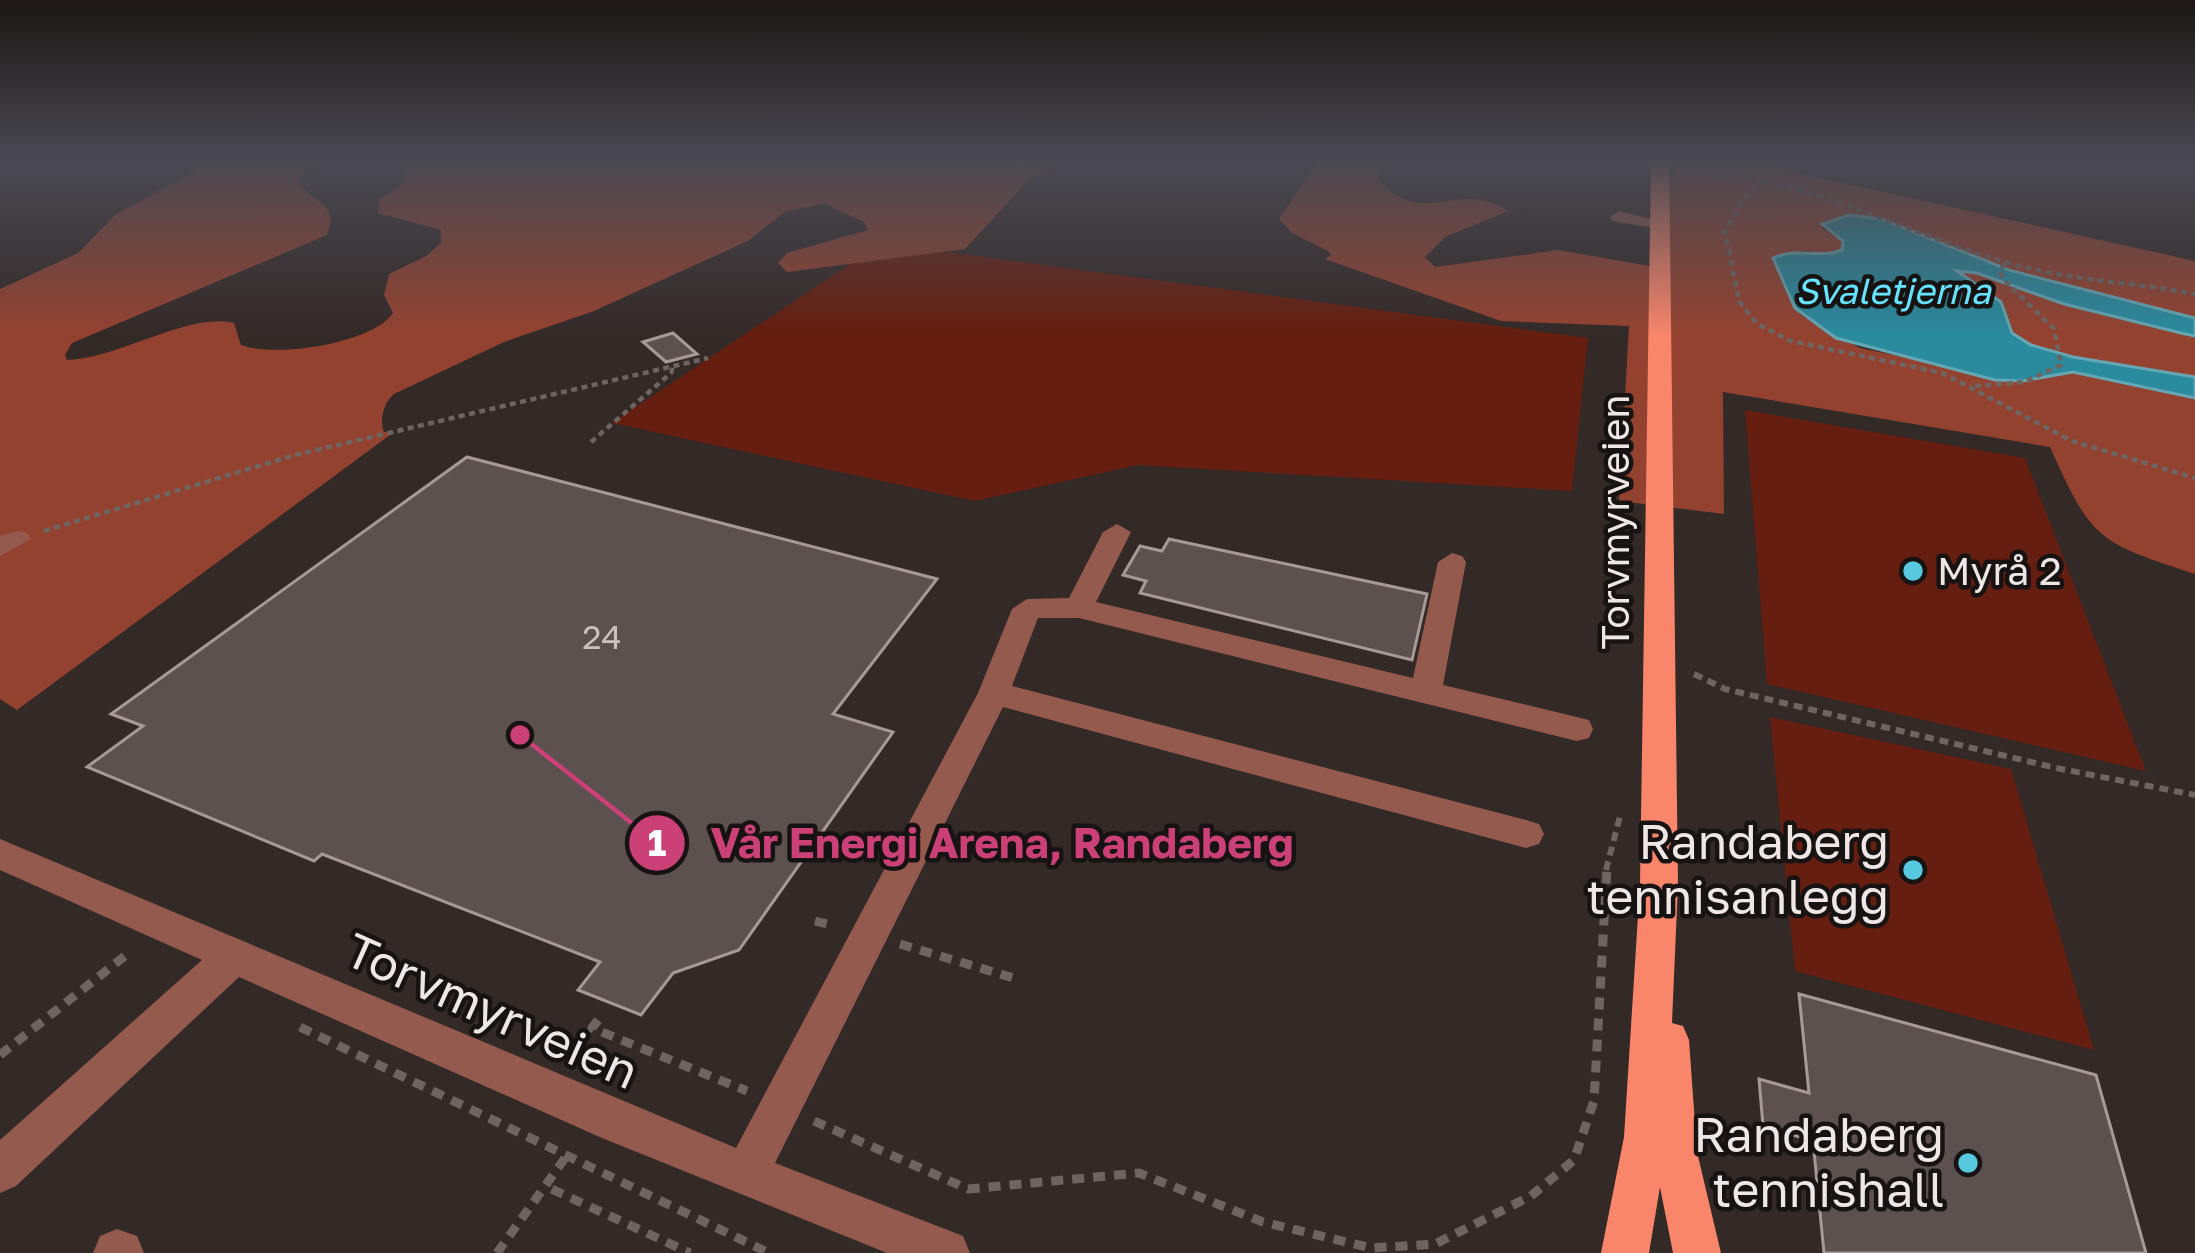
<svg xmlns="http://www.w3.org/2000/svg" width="2195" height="1253" viewBox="0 0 2195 1253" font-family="'Golos Text',sans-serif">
<rect width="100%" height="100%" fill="#332927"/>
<!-- green -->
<g fill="#651e0f">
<path d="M881 243 1588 338 1572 491 1138 465 975 501 612 423Z"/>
<path d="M1745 410 2025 458 2146 771 1767 684Z"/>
<path d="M1770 717 2011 769 2094 1050 1795 971Z"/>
</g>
<!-- forest -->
<g fill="#944230">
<path d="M215 160H337L303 173 298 181C312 203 340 202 327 235L72 343 65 355 67 360C119 359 187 312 234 323L241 345C275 358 372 344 393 313L384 295 389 274 426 256 441 243V230L378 213 379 200 402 184 408 160H1071L1029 180 965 249 787 272 778 263 787 253 868 230 864 222 825 204 786 211 748 241 686 269 594 311 504 342 394 394C384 402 379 419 384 432H394L17 710 0 699V289L78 253 115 215Z"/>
<path d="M1319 160H1413L1383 163 1378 179C1421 231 1460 177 1508 211L1445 237 1425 257 1435 267 1558 250 1655 267 1669 179 1681 160H1740L2195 261V318L2009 270 1881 219 1858 215 1826 221 1822 228 1843 241V250L1828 254 1806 251 1773 262 1801 315 1860 348 2022 381 2073 372 2195 398V574C2098 542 2092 541 2050 447L1723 392 1724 514 1619 501 1629 326 1501 321 1325 259 1331 255 1328 251 1292 233 1279 219Z"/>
<path d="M1965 269 2064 304 2195 336V377L2073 357 2031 345 2012 333 2000 302 1956 271Z"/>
</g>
<!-- water -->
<path fill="#2a8b9e" stroke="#65a7b3" stroke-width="3" d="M1849 215 1881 219 2009 270 2195 318V336L2181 333 2064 304 1977 273 1957 271 2001 302 2012 333 2031 345 2073 357 2195 377V398L2073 372 2022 381 1995 380 1836 338 1795 308 1773 258C1797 247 1819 259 1842 250L1843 241 1822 224Z"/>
<!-- building -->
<g fill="#5c514e" stroke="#a69996" stroke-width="3">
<path d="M673 333 697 354 666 362 643 342Z"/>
<path d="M467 457 937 579 833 714 893 732 739 950 673 973 641 1015 578 990 600 962 322 854 314 861 87 767 143 726 111 714Z"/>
<path d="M1169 539 1427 594 1412 660 1140 593 1146 581 1123 575 1140 546 1162 551Z"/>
<path d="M1799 994 2096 1075 2146 1253H1824L1813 1141 1763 1126 1759 1079 1809 1093Z"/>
</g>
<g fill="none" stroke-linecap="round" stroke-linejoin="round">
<!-- path-far2 -->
<g stroke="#6e6563" stroke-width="4.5" stroke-dasharray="6 4.5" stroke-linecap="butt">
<path d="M1683 173C1802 172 1900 233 2012 264 2071 281 2134 282 2195 294"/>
<path d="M1765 181 1741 202 1725 232 1739 301 1757 324 1791 341 1942 373 2072 441 2195 478"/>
<path d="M1975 386 2024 382 2061 365 2054 329 2002 278 2000 270 2006 262"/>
<path d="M591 442 671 373 673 366"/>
<path d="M44 531 295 455 708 358"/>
</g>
<!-- path-far1 -->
<g stroke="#6e6563" stroke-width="6" stroke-dasharray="9 6" stroke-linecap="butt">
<path d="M1694 674 1725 689 2056 768 2195 795"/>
<path d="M1606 870 1620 816"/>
</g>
<!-- path -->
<g stroke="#6e6563" stroke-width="9" stroke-dasharray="12 9" stroke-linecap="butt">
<path d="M815 921 835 926"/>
<path d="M900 944 1017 979"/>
<path d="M598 1020 592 1028 747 1091"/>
<path d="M300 1027 769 1253"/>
<path d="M0 1055 126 955"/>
<path d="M814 1121 968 1189 1139 1173 1263 1222 1371 1248 1435 1244 1531 1196 1574 1160 1594 1101 1607 867"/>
<path d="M565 1158 545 1186 690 1253"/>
<path d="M497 1253 545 1186"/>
</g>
<!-- minor -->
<g fill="#935a4d" fill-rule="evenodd">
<path d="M1619 211 1669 223 1660 229 1612 221 1610 217Z"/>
<path d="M1117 524 1131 532 1096 602 1413 678 1438 562 1452 553 1462 556 1466 562 1443 685 1577 717 1589 720 1593 729 1589 738 1577 741 1079 618H1038L1012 686 1526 820 1539 824 1544 834 1539 844 1526 848 1003 707 775 1163 963 1236 970 1253H887L602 1138 239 977 16 1186 0 1193V1140L202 960 0 870V839L736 1148 978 693 1012 609 1027 599 1069 598 1103 532Z"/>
<path d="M17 531 27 533 31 539 0 556V536Z"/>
<path d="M117 1229 137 1236 144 1253H93L100 1236Z"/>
</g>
<!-- major -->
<path fill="#f9856b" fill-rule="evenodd" d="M1651 160H1669L1678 884 1672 1023 1683 1026 1689 1040 1697 1152 1721 1253H1673L1660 1187 1649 1253H1601L1624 1137 1640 884Z"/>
</g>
<!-- sky -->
<linearGradient id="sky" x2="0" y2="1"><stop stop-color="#1c1715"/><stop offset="0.48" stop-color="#4a4952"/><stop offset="1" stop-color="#4a4952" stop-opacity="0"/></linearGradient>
<rect width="2195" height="336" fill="url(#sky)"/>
<!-- markers -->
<g fill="#56c9e1" stroke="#171312" stroke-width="4.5">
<circle cx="1913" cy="571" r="12"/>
<circle cx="1913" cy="870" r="12"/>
<circle cx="1968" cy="1163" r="12"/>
</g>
<g text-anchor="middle" stroke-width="9" stroke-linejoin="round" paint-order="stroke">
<!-- number labels -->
<g font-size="33" fill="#cac2bf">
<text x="602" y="649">24</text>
</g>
<!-- far-water labels -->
<g font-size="36" font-style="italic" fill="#66e2fc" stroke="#171312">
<text x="1893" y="304">Svaletjerna</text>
</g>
<!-- street labels -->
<g font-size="39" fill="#eee7e5" stroke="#171312">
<text transform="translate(1615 522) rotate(-90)" y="14">Torvmyrveien</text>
</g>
<!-- poi labels -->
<g font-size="39" fill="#eee7e5" stroke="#171312" text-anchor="start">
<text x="1937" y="585">Myrå 2</text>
</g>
<!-- near-poi labels -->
<g font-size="48" fill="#eee7e5" stroke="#171312" text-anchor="end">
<text x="1889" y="859">Randaberg<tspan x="1889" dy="55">tennisanlegg</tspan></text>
<text x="1944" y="1152">Randaberg<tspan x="1944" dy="55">tennishall</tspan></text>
</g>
<!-- near-street labels -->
<g font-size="48" fill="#eee7e5" stroke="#171312">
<text transform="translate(492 1011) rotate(24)" y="17">Torvmyrveien</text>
</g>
</g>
<!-- callouts -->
<path fill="none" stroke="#cb4177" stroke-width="4.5" d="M520 735L657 843"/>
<g fill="#cb4177" stroke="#171312" stroke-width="4.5">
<circle cx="520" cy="735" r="12"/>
<circle cx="657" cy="843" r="30"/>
</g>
<g font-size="36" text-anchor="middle" font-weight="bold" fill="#fff">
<text x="657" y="856">1</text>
</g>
<g font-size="42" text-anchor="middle" font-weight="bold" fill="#cb4177" stroke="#171312" stroke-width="9" stroke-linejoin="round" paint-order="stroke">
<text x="1002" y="858">Vår Energi Arena, Randaberg</text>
</g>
</svg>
